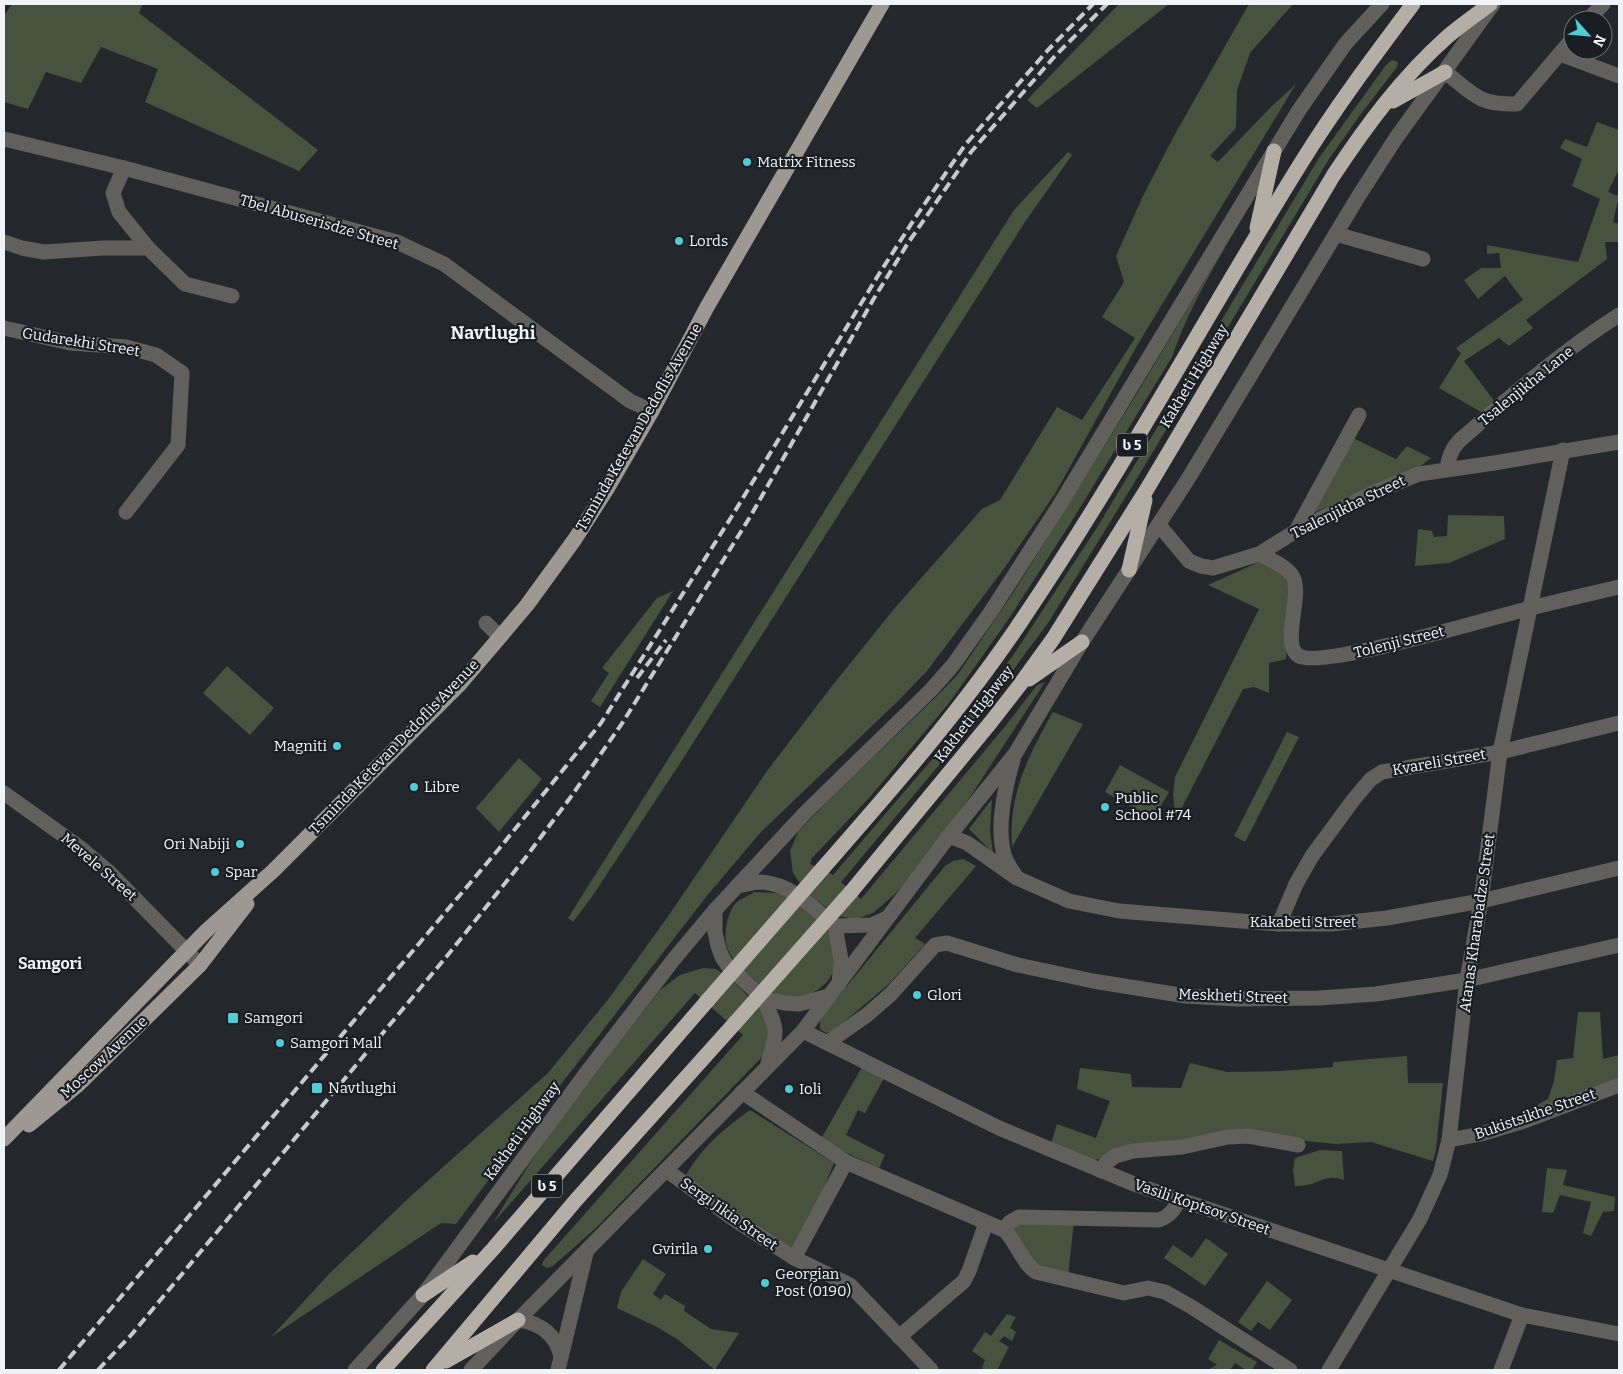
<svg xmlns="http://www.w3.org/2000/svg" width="1623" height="1374" viewBox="0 0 1623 1374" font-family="Bitter,'Noto Sans Georgian',serif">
<rect width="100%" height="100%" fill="#24282d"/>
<!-- green -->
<g fill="#47533f">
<path d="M12 4H143L139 13 318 150 299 171 145 102 158 69 101 47 81 83 46 72 28 109 4 102V16Z"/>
<path d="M1119 4H1169L1037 108 1027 100Z"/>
<path d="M1249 4H1293L1250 53 1237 90 1236 128 1210 156 1218 162 1272 106 1296 84 1138 344 1056 492 1003 570 927 671 898 701 760 833 706 897 521 1136 456 1224 441 1223 271 1337 330 1273 413 1194 548 1073 610 997 669 915 767 771 832 686 894 609 982 509 1000 500 1057 407 1082 420 1135 338 1102 317 1124 282 1116 256 1143 196 1175 134Z"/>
<path d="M1392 60 1398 62 1397 67 1360 115 1329 159 1136 480 1048 623 970 728 841 882 861 899 1007 724 1037 685 1045 682 972 794 917 870 894 895 873 913 856 919 838 916 806 892 793 873 790 851 798 832 835 794 940 693 958 674 1013 593 1136 395 1258 191C1228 244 1192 298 1172 357L1070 524 1008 620 949 703 869 798 812 858 810 864 833 875 959 728 1014 654 1098 526 1319 158 1386 65Z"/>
<path d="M1597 122 1619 130V169L1608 192 1619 196 1613 222 1619 224V242H1605L1607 259 1526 320 1533 328 1509 346 1499 338 1464 361 1495 402 1483 413 1439 388 1461 353 1456 348 1523 300 1505 276 1478 299 1464 280 1481 268H1501L1499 253 1487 254V245L1578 262 1600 199 1572 186 1582 159 1560 148 1565 139 1587 147Z"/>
<path d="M1068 152 1072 155 1025 222 679 765 591 898 573 922 568 918 1014 210Z"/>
<path d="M1353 438 1396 459 1407 446 1431 458 1414 471 1313 513Z"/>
<path d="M1448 515 1504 516 1505 539 1449 563 1415 566 1418 529 1432 531 1434 537 1447 536Z"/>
<path d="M1261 561C1277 567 1287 575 1290 592L1286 659 1269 663V693L1254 687 1243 689 1176 819 1173 795 1175 777 1259 609 1208 585Z"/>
<path d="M673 591 600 707 591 701 609 673 602 668 657 598Z"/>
<path d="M227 666 274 708 250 735 203 693Z"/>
<path d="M1053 712 1083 724 1012 847C1008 795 1028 756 1053 712Z"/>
<path d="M1287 732 1299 737 1245 842 1234 836Z"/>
<path d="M519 758 542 779 499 832 476 808Z"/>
<path d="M1120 765 1169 792 1153 819 1105 792Z"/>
<path d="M992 799 990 831 993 853 969 829Z"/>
<path d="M963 859 976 866 915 938 925 944 889 984 833 1031 826 1033 820 1029V1022L824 1014 945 866 953 861Z"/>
<path d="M754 892C763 893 773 892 781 894 791 898 820 919 826 928 835 942 839 969 827 982 818 991 803 1000 790 998 770 996 733 966 727 947 723 936 727 913 735 904 739 899 749 896 754 892Z"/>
<path d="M703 968 716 969 731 979 766 1014 772 1029 766 1053 598 1226 553 1266 547 1268 542 1265 544 1260 743 1035 695 993 493 1223 530 1163 574 1100 660 990 680 975Z"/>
<path d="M1578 1012H1600L1603 1059 1619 1055V1077L1518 1116 1548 1099 1554 1081 1557 1060 1573 1058Z"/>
<path d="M1407 1056 1408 1083H1443L1436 1149 1433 1161 1371 1142 1335 1144 1297 1140 1251 1132 1089 1161 1051 1144 1057 1124 1096 1138 1110 1101 1077 1089 1080 1068 1131 1074 1132 1087 1181 1088 1190 1063 1227 1072 1281 1071 1333 1067V1062Z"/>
<path d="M862 1067 884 1078 865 1113 858 1110 846 1135 885 1155 879 1168 832 1146 821 1139Z"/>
<path d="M750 1110 834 1163 822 1192 790 1249 685 1177C702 1146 723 1130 750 1110Z"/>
<path d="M1320 1150 1342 1151 1344 1180C1330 1175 1324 1179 1312 1184 1307 1185 1301 1186 1295 1186L1293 1170 1295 1158Z"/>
<path d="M1547 1168 1567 1170 1563 1185 1615 1197 1614 1211 1603 1212 1591 1236 1583 1233 1591 1202 1560 1195 1553 1213 1542 1212Z"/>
<path d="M1074 1221 1068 1277 1042 1271 1012 1233 1017 1223Z"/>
<path d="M1206 1238 1228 1254 1205 1286 1164 1258 1173 1245 1192 1258Z"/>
<path d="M643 1259 666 1274 653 1294 661 1300 665 1294 685 1306 684 1311 711 1329 739 1333 715 1370 677 1339 657 1327 617 1308 621 1292Z"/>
<path d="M1267 1281 1292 1300 1270 1330 1258 1322 1251 1331 1238 1322Z"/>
<path d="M1007 1314 1016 1317 1010 1328 1016 1332 1012 1341 1004 1336 999 1341 1009 1347 997 1370H986L982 1368 985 1360 972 1351 985 1332 991 1336Z"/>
<path d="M1219 1340 1257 1362 1252 1370H1246L1235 1363 1230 1370H1207L1217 1365 1208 1359Z"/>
</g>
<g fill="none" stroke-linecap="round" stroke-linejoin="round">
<!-- minor -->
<g stroke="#62605d" stroke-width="15">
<path d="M1588 20 1603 4"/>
<path d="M1560 54 1619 76"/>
<path d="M1445 72C1474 94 1477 105 1517 104L1573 38"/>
<path d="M4 139 124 168 397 242 444 264 630 401 652 411"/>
<path d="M124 168 113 193 119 212 148 248 185 284 232 296"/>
<path d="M1336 234 1423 259"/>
<path d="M4 242 22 248 44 252 103 248H148"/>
<path d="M4 328 70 343 126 347 156 355 182 373 178 445 126 512"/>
<path d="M1447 469C1449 457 1451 450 1459 441 1510 397 1562 351 1619 315"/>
<path d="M1159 525 1189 561 1201 566 1213 568 1259 554 1296 531 1377 491 1419 474 1494 463 1619 442"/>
<path d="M1296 531 1359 415"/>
<path d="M1259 554C1269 559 1287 566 1293 577 1303 596 1280 645 1299 656 1321 669 1494 617 1527 609 1558 601 1589 594 1619 587"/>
<path d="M486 623 500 637"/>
<path d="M1013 760C1005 788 996 826 1004 854 1006 862 1011 869 1015 875"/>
<path d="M4 793 78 846 109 872 200 965"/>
<path d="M949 836 967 843 1017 878 1069 901 1119 911 1279 924H1331L1387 918 1481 901 1619 868"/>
<path d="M737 886C744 885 753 882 761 882 791 884 813 907 835 926L841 960 839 984"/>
<path d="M715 910V932L718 946 722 957 728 966 763 998 784 1003 799 1004 829 996"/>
<path d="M1279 924 1296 884 1312 856 1354 799 1371 779 1382 772 1500 752 1619 723"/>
<path d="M835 926 871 925 887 918"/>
<path d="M763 998C777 1028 779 1030 768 1063"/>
<path d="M803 1031 999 1128 1134 1184 1522 1315 1619 1334"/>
<path d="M827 1043 867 1015 891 994 935 945 947 943 1018 965 1093 981 1186 996 1236 999 1319 998 1376 994 1467 980 1619 945"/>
<path d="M742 1092 846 1162 1004 1230C1016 1241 1023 1264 1036 1272L1124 1293 1148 1288 1165 1292 1190 1306 1290 1370"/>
<path d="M1449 1140 1481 1134 1527 1120 1619 1085"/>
<path d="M666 1170 735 1220 794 1258 850 1285 931 1370"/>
<path d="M1101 1171 1106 1163 1115 1156 1133 1151 1182 1147 1228 1137 1248 1136 1298 1145"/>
<path d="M1004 1230 1010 1222 1019 1217 1159 1220C1170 1216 1174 1210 1179 1200"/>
<path d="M794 1258 846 1162"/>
<path d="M518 1320C540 1323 555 1333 561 1356"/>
<path d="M899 1337 964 1281 969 1271 986 1223"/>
<path d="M355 1370 423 1295 587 1072 674 959 715 910 806 812 931 690 953 665 990 613 1059 506 1299 110 1346 43 1382 4"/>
<path d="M471 1370 518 1320 803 1031 949 836 1015 754 1082 642 1188 479 1358 197 1396 138 1493 4"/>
<path d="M558 1370 586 1253"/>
<path d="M1329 1370 1420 1219 1440 1175 1449 1140 1467 980 1481 901 1500 752 1563 450"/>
<path d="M1501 1370 1522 1315"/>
</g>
<!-- major -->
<g stroke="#9d9892" stroke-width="15">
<path d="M29 1125 78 1085 200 965 247 904"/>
<path d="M4 1139 206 931 273 871 460 684 527 605 575 539 607 489 652 411 707 307 882 4"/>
</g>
<!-- highway -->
<g stroke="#b4aea7" stroke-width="15">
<path d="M1393 101 1445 72"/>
<path d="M1257 228 1274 151"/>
<path d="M1129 570 1145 500"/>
<path d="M1029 679 1082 642"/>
<path d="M823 868C894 787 965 706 1024 617 1123 470 1207 314 1301 163 1335 108 1374 56 1413 4"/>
<path d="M851 892 991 722 1019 686 1053 639 1147 489 1333 176C1366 126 1402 77 1447 37 1461 25 1476 15 1490 4"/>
<path d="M423 1295 473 1262"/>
<path d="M446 1361 518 1320"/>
<path d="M383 1370 493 1249 708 1000"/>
<path d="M433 1370 576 1200 735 1023"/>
</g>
<!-- rail -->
<g stroke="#c6c9cd" stroke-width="4" stroke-dasharray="10 5" stroke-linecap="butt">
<path d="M637 678 666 640"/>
<path d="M59 1370 498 850 601 723 732 516 879 274 917 215 965 145 1048 50 1093 4"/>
<path d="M98 1370 132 1334 447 956 526 857 570 798 623 722 750 517 873 300 908 243 971 152 1055 56 1107 4"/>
</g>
<!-- highway-bridge -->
<g stroke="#b4aea7" stroke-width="15">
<path d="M708 1000 823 868"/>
<path d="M735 1023 851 892"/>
</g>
</g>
<!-- markers -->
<g fill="#51ccd4" stroke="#1a1e23" stroke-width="2">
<circle cx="747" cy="162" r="5"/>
<circle cx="679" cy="241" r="5"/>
<circle cx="337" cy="746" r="5"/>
<circle cx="414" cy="787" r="5"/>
<circle cx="1105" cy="807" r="5"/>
<circle cx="240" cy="844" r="5"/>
<circle cx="215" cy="872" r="5"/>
<circle cx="917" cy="995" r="5"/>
<rect x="227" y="1012" width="12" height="12" rx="2.5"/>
<circle cx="280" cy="1043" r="5"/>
<rect x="311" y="1082" width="12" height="12" rx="2.5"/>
<circle cx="789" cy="1089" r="5"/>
<circle cx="708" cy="1249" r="5"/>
<circle cx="765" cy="1283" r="5"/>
</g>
<g text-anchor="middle" stroke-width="4.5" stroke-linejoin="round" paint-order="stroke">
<!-- shield labels -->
<g fill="#1a1e23" stroke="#b0b3b7" stroke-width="1">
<rect x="1117" y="433.5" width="30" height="23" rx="4"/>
<rect x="532" y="1174.5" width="30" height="23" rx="4"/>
</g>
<g font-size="14" font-weight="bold" fill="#f0f3f7">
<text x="1132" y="450">ს 5</text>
<text x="547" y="1191">ს 5</text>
</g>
<!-- poi labels -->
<g font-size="15" fill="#f0f3f7" stroke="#1a1e23" text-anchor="start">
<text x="757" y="167">Matrix Fitness</text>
<text x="689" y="246">Lords</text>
<text x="327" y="751" text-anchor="end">Magniti</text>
<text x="424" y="792">Libre</text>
<text x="1115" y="803">Public<tspan x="1115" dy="17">School #74</tspan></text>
<text x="230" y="849" text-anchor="end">Ori Nabiji</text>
<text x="225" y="877">Spar</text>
<text x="927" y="1000">Glori</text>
<text x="244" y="1023">Samgori</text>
<text x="290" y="1048">Samgori Mall</text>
<text x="328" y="1093">Navtlughi</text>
<text x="799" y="1094">Ioli</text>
<text x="698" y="1254" text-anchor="end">Gvirila</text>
<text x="775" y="1279">Georgian<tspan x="775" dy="17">Post (0190)</tspan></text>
</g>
<!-- street labels -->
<g font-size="15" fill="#f0f3f7" stroke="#1a1e23">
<text transform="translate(319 222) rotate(16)" y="5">Tbel Abuserisdze Street</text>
<text transform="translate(81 342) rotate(9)" y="5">Gudarekhi Street</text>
<text transform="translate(1194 376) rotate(-59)" y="5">Kakheti Highway</text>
<text transform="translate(1526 386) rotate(-39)" y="5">Tsalenjikha Lane</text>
<text transform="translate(639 427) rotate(-60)" y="5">Tsminda Ketevan Dedoflis Avenue</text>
<text transform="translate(1348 507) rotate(-26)" y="5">Tsalenjikha Street</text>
<text transform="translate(1399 642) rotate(-14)" y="5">Tolenji Street</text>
<text transform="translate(974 714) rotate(-52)" y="5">Kakheti Highway</text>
<text transform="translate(394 747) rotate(-46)" y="5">Tsminda Ketevan Dedoflis Avenue</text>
<text transform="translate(1439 762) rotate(-10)" y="5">Kvareli Street</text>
<text transform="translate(99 867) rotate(41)" y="5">Mevele Street</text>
<text x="1303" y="927">Kakabeti Street</text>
<text transform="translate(1477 923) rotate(-82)" y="5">Atanas Kharabadze Street</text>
<text transform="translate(1233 996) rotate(2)" y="5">Meskheti Street</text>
<text transform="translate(104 1057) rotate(-43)" y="5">Moscow Avenue</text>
<text transform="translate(1535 1114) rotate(-19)" y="5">Bukistsikhe Street</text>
<text transform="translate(522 1131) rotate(-54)" y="5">Kakheti Highway</text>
<text transform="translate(1202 1207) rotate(19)" y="5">Vasili Koptsov Street</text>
<text transform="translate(729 1214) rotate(35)" y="5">Sergi Jikia Street</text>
</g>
<!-- neighbourhood labels -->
<g font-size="16" font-weight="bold" fill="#f0f3f7" stroke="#1a1e23">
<text x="50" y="969">Samgori</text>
</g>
<!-- quarter labels -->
<g font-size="18" font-weight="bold" fill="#f0f3f7" stroke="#1a1e23">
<text x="493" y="339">Navtlughi</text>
</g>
</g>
<!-- border -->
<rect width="1623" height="1374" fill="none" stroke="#f0f3f7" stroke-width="10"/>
<!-- north arrow -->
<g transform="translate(1588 35) rotate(117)"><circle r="24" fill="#1a1e23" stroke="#707378"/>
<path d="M0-4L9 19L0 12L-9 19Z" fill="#51ccd4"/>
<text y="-8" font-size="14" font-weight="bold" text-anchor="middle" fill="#f0f3f7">N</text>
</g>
</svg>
